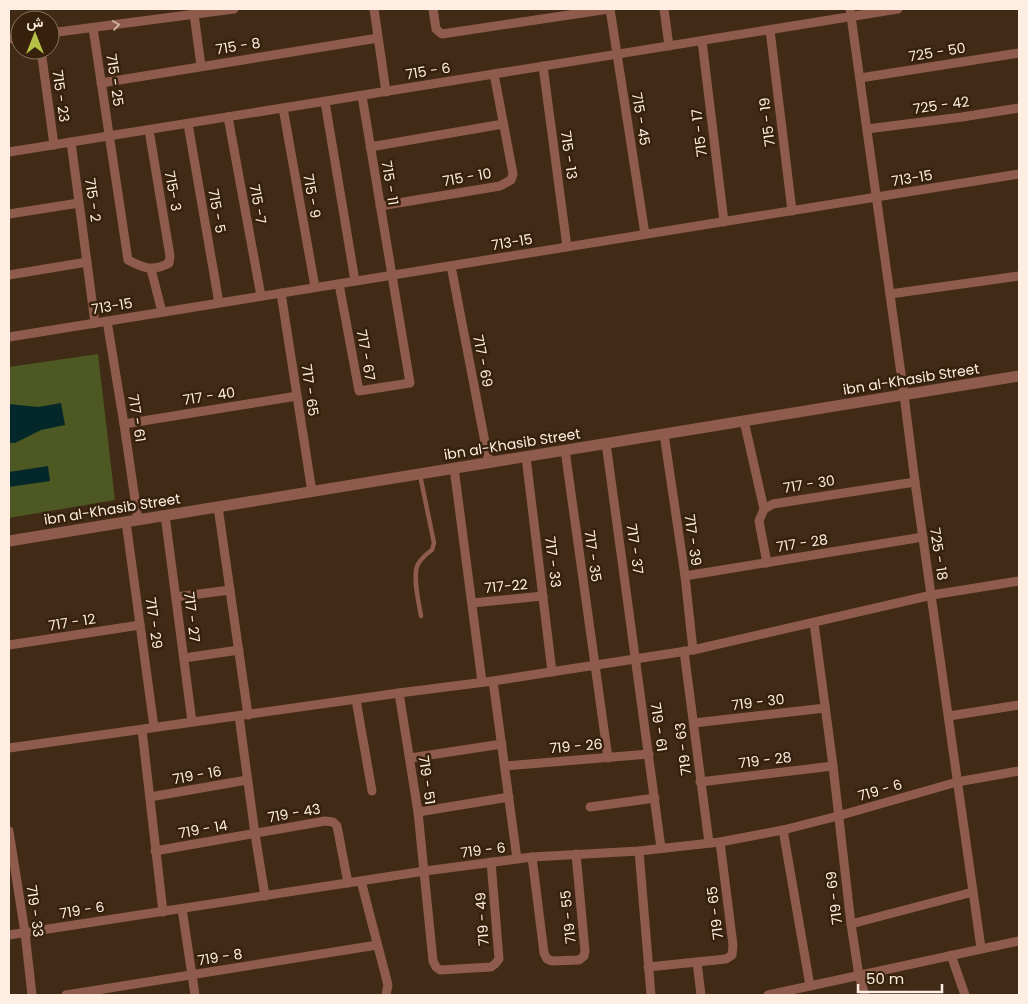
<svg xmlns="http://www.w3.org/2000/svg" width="1028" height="1004" viewBox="0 0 1028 1004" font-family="Poppins,Vazirmatn,sans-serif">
<rect width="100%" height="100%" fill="#412b16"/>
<!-- green -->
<path fill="#4d5822" d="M98 354 115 500 9 518V367Z"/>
<!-- water -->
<g fill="#042729">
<path d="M61 403 65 425 41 430 15 443H9V404L38 407Z"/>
<path d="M48 466 50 481 9 487V472Z"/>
</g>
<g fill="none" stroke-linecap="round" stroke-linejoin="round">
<!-- service -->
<path stroke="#8e5b4c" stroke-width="4.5" d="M420 475 434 543 432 550C426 554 422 558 418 564 412 575 419 604 421 616"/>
<!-- minor -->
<g stroke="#8e5b4c" stroke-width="9">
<path d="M374 9 386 92"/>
<path d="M433 9 436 29 442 34 609 9"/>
<path d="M610 9 645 234"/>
<path d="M664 9 669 46"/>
<path d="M850 9 904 395 915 482 981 948"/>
<path d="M194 14 201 66"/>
<path d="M93 28 128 260C143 268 153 272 169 263L170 256 149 130"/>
<path d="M770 30 792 211"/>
<path d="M50 33 234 9"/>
<path d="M9 39 20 37"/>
<path d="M702 41 724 222"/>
<path d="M41 50 54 145"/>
<path d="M543 66 567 247"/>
<path d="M860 78 1019 53"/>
<path d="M101 83 378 38"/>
<path d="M325 102 355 281"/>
<path d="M283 108 315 287"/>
<path d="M228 117 261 296"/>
<path d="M188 124 219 303"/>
<path d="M867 129 962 117 1019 108"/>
<path d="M71 142 95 323"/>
<path d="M370 147 503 124"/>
<path d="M9 152 898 9"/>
<path d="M380 206 500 186 511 180 513 174 494 74"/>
<path d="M9 214 79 203"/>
<path d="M451 266 489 463"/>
<path d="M151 269 162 312"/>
<path d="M9 275 87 262"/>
<path d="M339 284 359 391 410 383 362 96"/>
<path d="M281 293 312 492"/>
<path d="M890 294 1019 276"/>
<path d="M107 321 124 424 138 520"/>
<path d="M9 337 1019 174"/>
<path d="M744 421 764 509"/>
<path d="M124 424 297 396"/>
<path d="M664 434 685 576 693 650"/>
<path d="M606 443 661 848"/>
<path d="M565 450 608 758"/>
<path d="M526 457 552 672"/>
<path d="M454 468 482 682"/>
<path d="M218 507 248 715"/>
<path d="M165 515 192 722"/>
<path d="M126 522 154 727"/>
<path d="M767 563 759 521 764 509 773 504 915 482"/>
<path d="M685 576 923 537"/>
<path d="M176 597 230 590"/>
<path d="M472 603 543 596"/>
<path d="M814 623 833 766 851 924 859 976 865 995"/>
<path d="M9 645 140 625"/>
<path d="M684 651 709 843"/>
<path d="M184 658 239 650"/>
<path d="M493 681 517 859"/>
<path d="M399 693 418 812 433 961 436 967 440 970 491 967 495 964 499 959 491 862"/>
<path d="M356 700 372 791"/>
<path d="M239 716 255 834 265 896"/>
<path d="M949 716 1019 705"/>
<path d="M694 723 825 708"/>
<path d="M142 730 163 912"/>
<path d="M9 748 399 693 493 681 693 650 932 595 1019 581"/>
<path d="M410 758 502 744"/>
<path d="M505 766 649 754"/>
<path d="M700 782 833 766"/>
<path d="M150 797 247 780"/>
<path d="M590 807 655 798"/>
<path d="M418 812 509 797"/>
<path d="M783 830 810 986"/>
<path d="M9 831 25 933 32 995"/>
<path d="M155 851 325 821 333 822 337 826 348 883"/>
<path d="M639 851 651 995"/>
<path d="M532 857 544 953 547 959 552 961 579 960 584 956 585 951 576 854"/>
<path d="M361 881 388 985 386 995"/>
<path d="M182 909 195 995"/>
<path d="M851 924 973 892"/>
<path d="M9 935 425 871 532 857 639 851 720 842 783 830 838 816 957 782 1019 771"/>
<path d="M951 955 965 995"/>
<path d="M697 962 701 995"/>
<path d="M648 967 726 959 732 955 733 945 720 842"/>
<path d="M66 995 377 945"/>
<path d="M768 995 1019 941"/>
</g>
<!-- tertiary -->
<path stroke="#8e5b4c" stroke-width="11" d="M9 541 1019 376"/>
</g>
<!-- one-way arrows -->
<defs><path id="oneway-chevron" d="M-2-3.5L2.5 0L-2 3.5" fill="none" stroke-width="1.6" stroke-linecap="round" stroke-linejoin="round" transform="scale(1.25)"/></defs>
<use stroke="#cbac9e" href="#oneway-chevron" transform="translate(116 25) rotate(-8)"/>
<g text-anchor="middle" stroke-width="5" stroke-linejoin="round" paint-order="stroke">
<!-- street labels -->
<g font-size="14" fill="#fdeee1" stroke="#37210c">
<text transform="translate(238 46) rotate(-9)" y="5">715 - 8</text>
<text transform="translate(937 52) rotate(-9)" y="5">725 - 50</text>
<text transform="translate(428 71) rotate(-9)" y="5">715 - 6</text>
<text transform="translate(115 80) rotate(82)" y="5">715 - 25</text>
<text transform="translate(61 96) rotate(82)" y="5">715 - 23</text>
<text transform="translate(941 105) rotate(-8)" y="5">725 - 42</text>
<text transform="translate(641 119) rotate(81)" y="5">715 - 45</text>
<text transform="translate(767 122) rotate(-97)" y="5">715 - 19</text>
<text transform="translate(699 133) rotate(-97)" y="5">715 - 17</text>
<text transform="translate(569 155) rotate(82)" y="5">715 - 13</text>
<text transform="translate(467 177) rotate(-10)" y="5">715 - 10</text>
<text transform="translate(912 178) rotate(-9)" y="5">713-15</text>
<text transform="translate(390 183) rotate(81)" y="5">715 - 11</text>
<text transform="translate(173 191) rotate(80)" y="5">715- 3</text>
<text transform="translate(312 196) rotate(80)" y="5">715 - 9</text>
<text transform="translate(93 200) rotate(82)" y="5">715 - 2</text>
<text transform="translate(258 204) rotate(80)" y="5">715 -7</text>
<text transform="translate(217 211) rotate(80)" y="5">715 - 5</text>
<text transform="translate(512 242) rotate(-9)" y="5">713-15</text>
<text transform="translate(112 306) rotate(-9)" y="5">713-15</text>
<text transform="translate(366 355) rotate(80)" y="5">717 - 67</text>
<text transform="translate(483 361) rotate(79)" y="5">717 - 69</text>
<text transform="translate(911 379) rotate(-9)" y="5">ibn al-Khasib Street</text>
<text transform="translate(310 390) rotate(82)" y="5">717 - 65</text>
<text transform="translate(209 396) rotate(-9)" y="5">717 - 40</text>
<text transform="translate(137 418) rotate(81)" y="5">717 - 61</text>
<text transform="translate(512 444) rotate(-9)" y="5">ibn al-Khasib Street</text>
<text transform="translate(809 484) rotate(-9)" y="5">717 - 30</text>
<text transform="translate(112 509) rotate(-9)" y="5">ibn al-Khasib Street</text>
<text transform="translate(693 540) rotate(82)" y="5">717 - 39</text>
<text transform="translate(802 543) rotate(-9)" y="5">717 - 28</text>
<text transform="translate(635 549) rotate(82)" y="5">717 - 37</text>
<text transform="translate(939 554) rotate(81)" y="5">725 - 18</text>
<text transform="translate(593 556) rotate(82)" y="5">717 - 35</text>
<text transform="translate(553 562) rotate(83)" y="5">717 - 33</text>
<text transform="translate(506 586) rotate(-5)" y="5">717-22</text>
<text transform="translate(192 617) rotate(83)" y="5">717 - 27</text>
<text transform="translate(72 622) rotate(-9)" y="5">717 - 12</text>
<text transform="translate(154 623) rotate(82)" y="5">717 - 29</text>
<text transform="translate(758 702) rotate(-7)" y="5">719 - 30</text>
<text transform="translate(659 727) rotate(82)" y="5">719 - 61</text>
<text transform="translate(576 746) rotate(-5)" y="5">719 - 26</text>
<text transform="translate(683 749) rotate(-97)" y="5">719 - 63</text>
<text transform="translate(765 760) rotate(-7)" y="5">719 - 28</text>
<text transform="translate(197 775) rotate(-10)" y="5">719 - 16</text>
<text transform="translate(427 780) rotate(82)" y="5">719 - 51</text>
<text transform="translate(880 790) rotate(-16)" y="5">719 - 6</text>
<text transform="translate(294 813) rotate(-10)" y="5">719 - 43</text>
<text transform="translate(203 829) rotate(-10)" y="5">719 - 14</text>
<text transform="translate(483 850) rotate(-7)" y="5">719 - 6</text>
<text transform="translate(834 898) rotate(-97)" y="5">719 - 69</text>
<text transform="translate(82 910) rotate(-9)" y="5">719 - 6</text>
<text transform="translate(35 911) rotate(82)" y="5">719 - 33</text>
<text transform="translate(715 913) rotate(-97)" y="5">719 - 65</text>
<text transform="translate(568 917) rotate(-96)" y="5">719 - 55</text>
<text transform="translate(482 919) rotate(-94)" y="5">719 - 49</text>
<text transform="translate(220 957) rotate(-9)" y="5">719 - 8</text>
</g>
</g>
<!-- border -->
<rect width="1028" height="1004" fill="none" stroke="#fdeee1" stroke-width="20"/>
<!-- north arrow -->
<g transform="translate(35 35)"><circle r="24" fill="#37210c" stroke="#867361"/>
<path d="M0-4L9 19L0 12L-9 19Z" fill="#b6c148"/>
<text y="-8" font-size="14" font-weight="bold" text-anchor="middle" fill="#fdeee1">ش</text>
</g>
<!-- scale -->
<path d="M858 984v8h84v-8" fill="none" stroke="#fdeee1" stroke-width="2.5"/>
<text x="866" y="984" font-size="15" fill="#fdeee1" stroke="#37210c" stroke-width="4" paint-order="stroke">50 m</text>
</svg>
